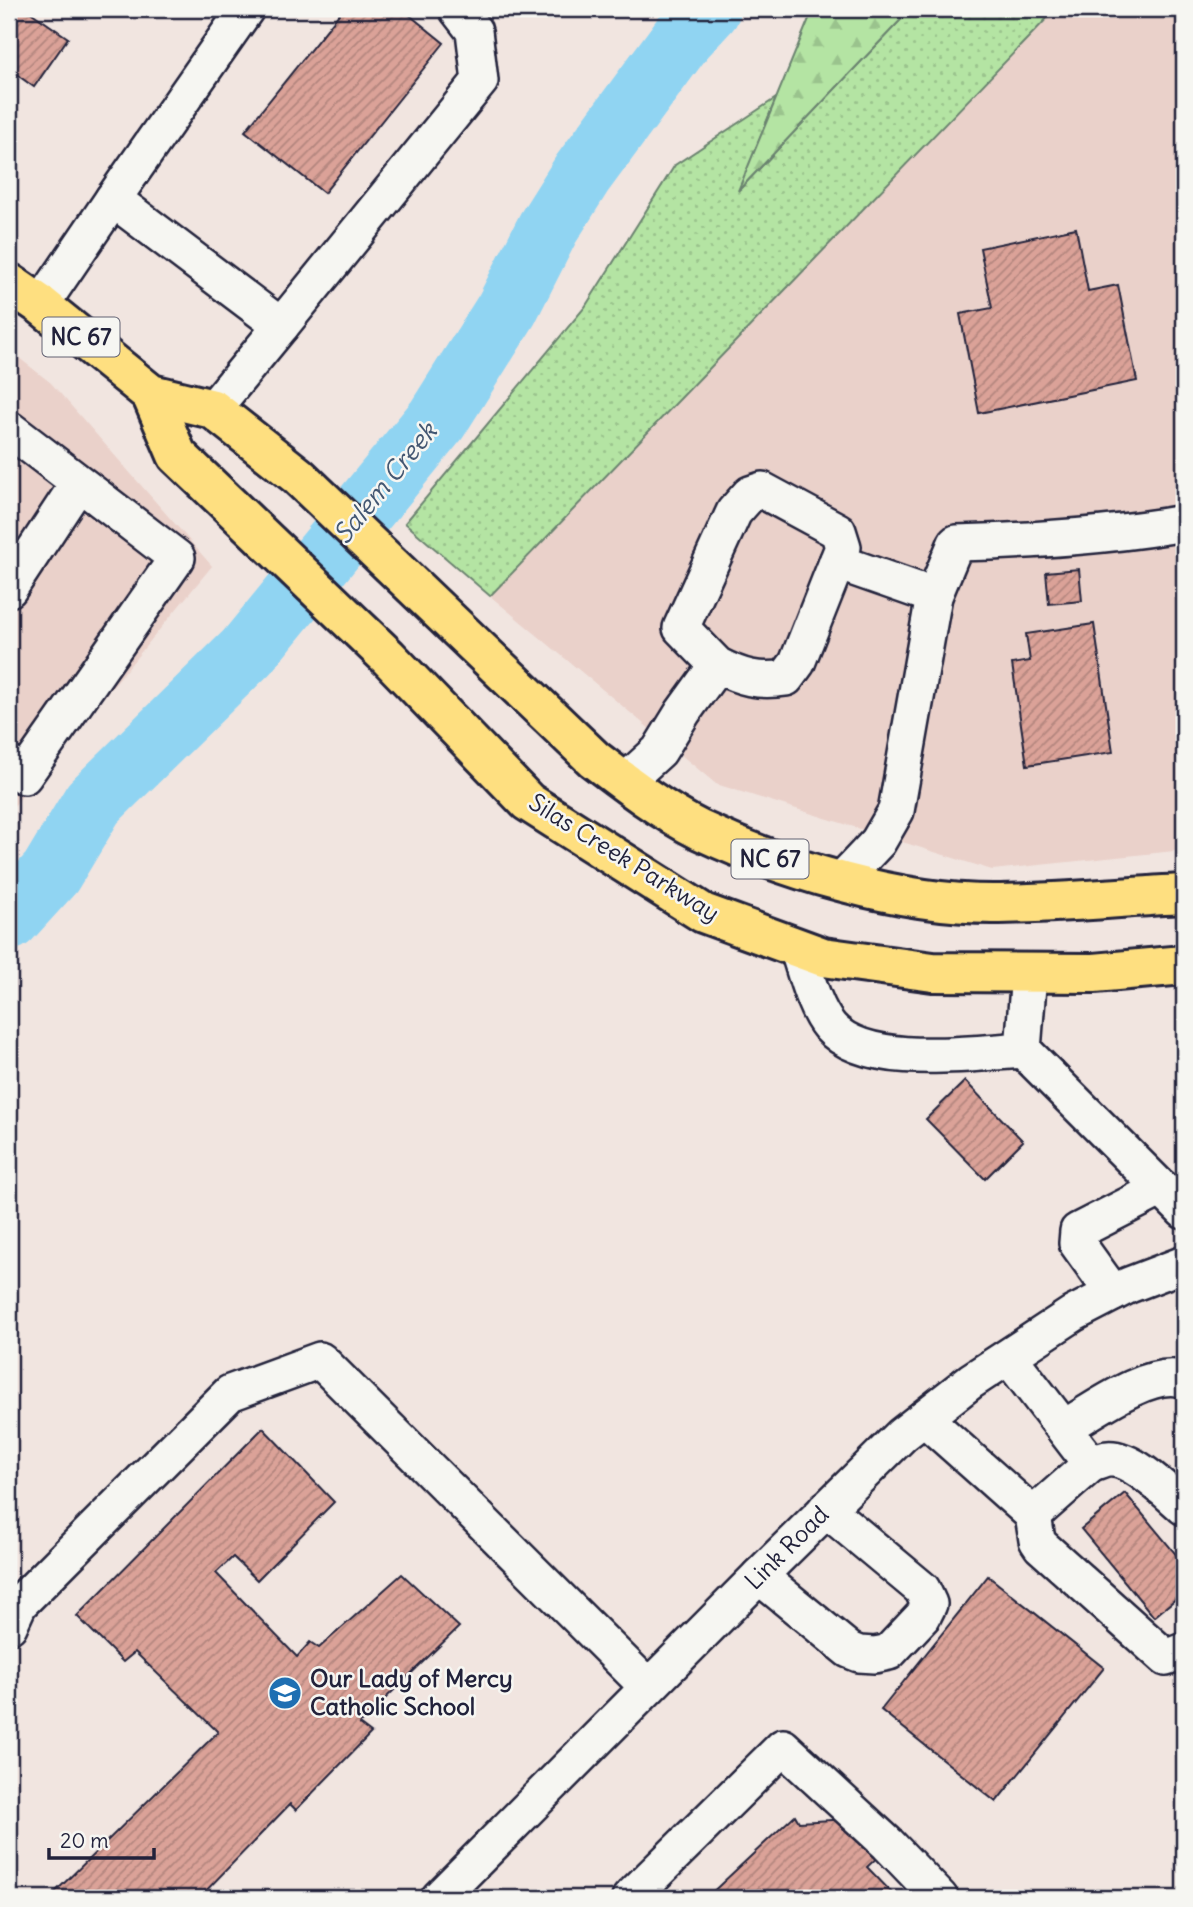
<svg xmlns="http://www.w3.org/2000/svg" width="1193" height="1907" viewBox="0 0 1193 1907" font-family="Delius,sans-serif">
<defs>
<pattern id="grass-dots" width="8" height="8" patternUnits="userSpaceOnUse" patternTransform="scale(1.75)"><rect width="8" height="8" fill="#b4e4a3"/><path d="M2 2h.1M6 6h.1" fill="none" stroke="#9ac38d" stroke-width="1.8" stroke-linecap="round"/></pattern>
<pattern id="forest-firs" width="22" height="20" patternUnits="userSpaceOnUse" patternTransform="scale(1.75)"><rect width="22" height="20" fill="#b4e4a3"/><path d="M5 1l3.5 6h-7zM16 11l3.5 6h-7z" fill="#9ac38d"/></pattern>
<pattern id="building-hatch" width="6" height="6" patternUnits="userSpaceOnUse" patternTransform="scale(1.75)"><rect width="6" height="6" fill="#dba298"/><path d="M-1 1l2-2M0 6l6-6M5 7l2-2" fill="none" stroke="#b1847d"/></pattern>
</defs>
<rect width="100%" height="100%" fill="#f1e5e0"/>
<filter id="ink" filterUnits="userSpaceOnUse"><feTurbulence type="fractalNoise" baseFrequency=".0143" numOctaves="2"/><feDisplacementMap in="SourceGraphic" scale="14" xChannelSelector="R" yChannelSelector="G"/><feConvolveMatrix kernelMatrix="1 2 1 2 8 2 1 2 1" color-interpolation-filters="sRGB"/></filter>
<g filter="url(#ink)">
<!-- built -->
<g fill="#ead1ca">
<path d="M1056 9H1184V850L992 870 716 784 490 596Z"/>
<path d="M9 350 51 383 212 566 9 812Z"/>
</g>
<!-- grass -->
<path fill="url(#grass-dots)" stroke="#6b836f" stroke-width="2" d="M911 9H1056L490 596 405 523 585 307 675 165 776 98 740 189Z"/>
<!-- forest -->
<path fill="url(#forest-firs)" stroke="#6b836f" stroke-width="2" d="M813 9H911L738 191Z"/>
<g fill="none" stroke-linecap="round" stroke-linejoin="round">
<!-- river -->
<path stroke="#90d4f2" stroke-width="63" d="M9 919 51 873 93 803 247 652 437 420 507 309 548 228 582 174 683 37 709 9"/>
</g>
<!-- building -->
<g fill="url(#building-hatch)" stroke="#22223b" stroke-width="2">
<path d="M9 9H26L68 38 34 87 9 69Z"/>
<path d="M343 9H402L444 43 324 193 245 131Z"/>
<path d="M1076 228 1088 291 1118 285 1137 381 979 413 960 314 992 308 980 248Z"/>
<path d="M1079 569 1082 601 1049 604 1046 572Z"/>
<path d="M1094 624 1113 752 1027 765 1012 664 1030 661 1026 634Z"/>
<path d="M965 1081 1023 1141 985 1179 926 1119Z"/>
<path d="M263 1428 334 1502 257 1580 233 1557 216 1573 297 1657 310 1642 319 1648 402 1574 459 1627 359 1724 371 1733 296 1810 290 1804 199 1898H49L218 1732 135 1652 123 1662 77 1616Z"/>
<path d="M1125 1493 1184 1564V1592L1154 1617 1081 1529Z"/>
<path d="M988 1576 1104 1668 996 1802 881 1710Z"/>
<path d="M795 1815 799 1822 848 1819 880 1855 867 1867 897 1898H706Z"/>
</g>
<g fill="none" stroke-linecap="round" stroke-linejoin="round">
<defs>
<g id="minor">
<path d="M113 199 246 9"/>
<path d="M41 305 113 199 281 326 213 409"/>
<path d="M281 326 480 81 474 31 457 9"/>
<path d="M9 429 177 558 24 776 9 764"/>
<path d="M837 562 934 596"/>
<path d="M9 589 78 484"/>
<path d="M625 782 659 751 683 712 717 665C742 678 758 682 786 678L797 663 843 547 838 531 762 490 750 494 734 512 681 628 717 665"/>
<path d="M841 881 878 842 896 811 934 596 956 543C1032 541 1110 536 1184 523"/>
<path d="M797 947C805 971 813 1007 830 1027 867 1069 972 1053 1023 1050L1029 973"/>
<path d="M1023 1050 1184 1211"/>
<path d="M1113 1293 1077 1243 1078 1231 1162 1188"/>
<path d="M924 1418 1033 1515 1091 1464 1009 1357"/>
<path d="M1064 1428C1091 1412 1152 1367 1184 1380"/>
<path d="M1091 1464C1096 1463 1102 1460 1107 1459 1131 1456 1168 1493 1184 1507"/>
<path d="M1033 1515 1037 1540 1041 1546 1166 1658 1184 1651"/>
<path d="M759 1576 849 1650 859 1654 875 1655 889 1652 923 1616 929 1604 922 1589 826 1509"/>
<path d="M9 1626 19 1604 230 1393 320 1360 648 1687"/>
<path d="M439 1898 759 1576 902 1435 971 1381 1073 1314 1129 1285 1184 1264"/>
<path d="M630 1898 783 1747 888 1844 940 1898"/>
</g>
<g id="major">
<path d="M9 283 41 305 151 394 213 409 298 476 594 759C628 785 662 811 700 830 785 870 899 904 993 904 1056 904 1121 897 1184 894"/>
<path d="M151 394 177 455 388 657 528 802 703 913 823 957 933 972 1094 973 1184 965"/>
</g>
</defs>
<!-- minor casing -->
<use href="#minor" stroke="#22223b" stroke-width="40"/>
<!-- major casing -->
<use href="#major" stroke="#22223b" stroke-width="44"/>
<!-- minor -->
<use href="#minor" stroke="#f6f6f2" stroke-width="35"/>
<!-- major -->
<use href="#major" stroke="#fedf80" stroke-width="38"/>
</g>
</g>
<!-- icons -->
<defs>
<symbol id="school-disc" viewBox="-11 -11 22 22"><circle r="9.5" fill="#1f6fb2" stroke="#f6f6f2"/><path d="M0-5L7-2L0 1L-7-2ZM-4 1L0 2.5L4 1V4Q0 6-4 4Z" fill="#fff"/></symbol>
</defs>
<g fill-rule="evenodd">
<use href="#school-disc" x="266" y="1674" width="38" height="38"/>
</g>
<g text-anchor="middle" stroke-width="5" stroke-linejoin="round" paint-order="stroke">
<!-- shield labels -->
<g fill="#f6f6f2" stroke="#626272" stroke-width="2">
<rect x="42.5" y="317.5" width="77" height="39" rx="5"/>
<rect x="731.5" y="839.5" width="77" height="39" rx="5"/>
</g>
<g font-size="23" font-weight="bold" fill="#22223b">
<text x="81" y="345">NC 67</text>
<text x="770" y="867">NC 67</text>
</g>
<!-- street labels -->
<g font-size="24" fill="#22223b" stroke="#f6f6f2">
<text transform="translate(624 858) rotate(32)" y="8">Silas Creek Parkway</text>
<text transform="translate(787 1548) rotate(-45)" y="8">Link Road</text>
</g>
<!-- poi labels -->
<g font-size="24" font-weight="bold" fill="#22223b" stroke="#f6f6f2" text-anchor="start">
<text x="310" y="1687">Our Lady of Mercy<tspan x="310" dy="28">Catholic School</tspan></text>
</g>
<!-- water labels -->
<g font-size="26" font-style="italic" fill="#435772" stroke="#f6f6f2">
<text transform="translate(385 483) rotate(-51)" y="9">Salem Creek</text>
</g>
</g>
<!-- margin -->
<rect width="1193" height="1907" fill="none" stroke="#f6f6f2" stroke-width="35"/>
<rect x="18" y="18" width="1158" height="1872" fill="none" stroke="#22223b" stroke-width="2.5" filter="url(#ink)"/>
<!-- scale -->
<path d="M49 1848v10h105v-10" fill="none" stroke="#22223b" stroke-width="3.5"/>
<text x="60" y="1848" font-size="21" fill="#22223b" stroke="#f6f6f2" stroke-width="5" paint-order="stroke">20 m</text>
</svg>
